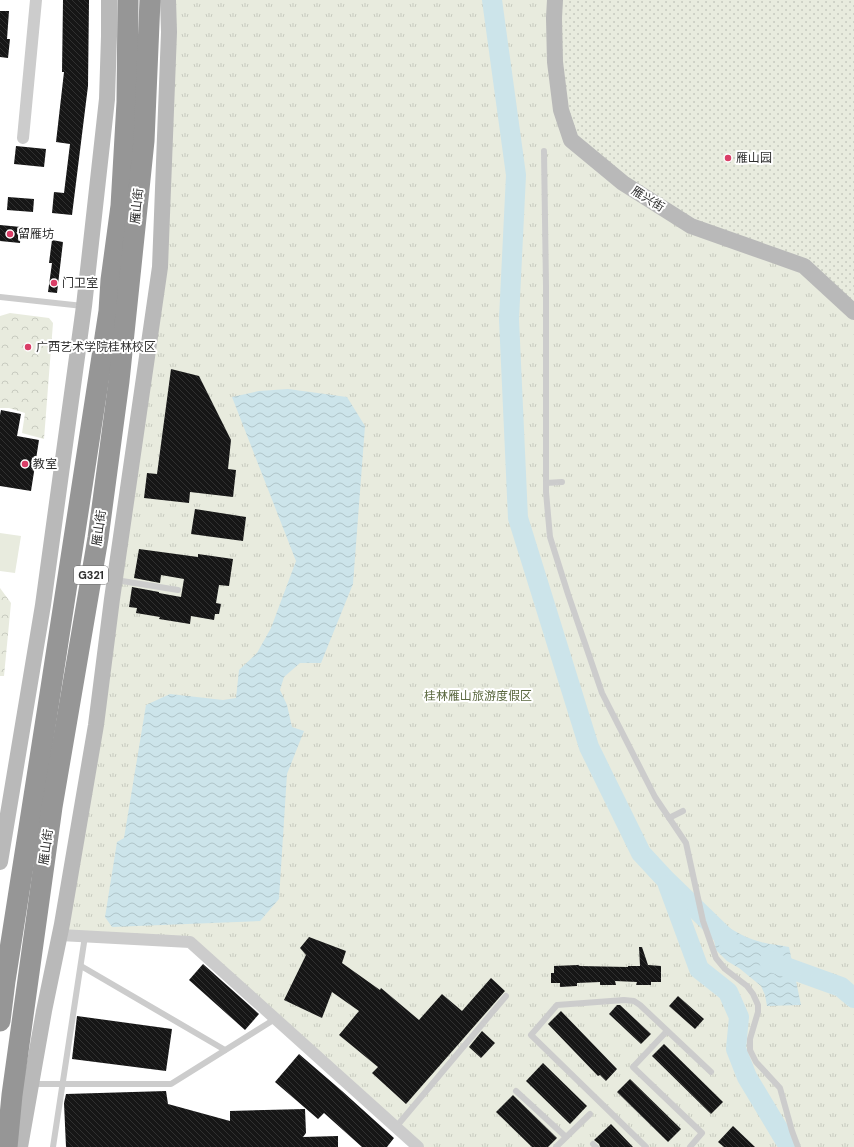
<svg xmlns="http://www.w3.org/2000/svg" width="854" height="1147" viewBox="0 0 854 1147" font-family="'DM Sans','Noto Sans SC',sans-serif">
<defs>
<pattern id="grass-tufts" width="24" height="20" patternUnits="userSpaceOnUse"><rect width="24" height="20" fill="#e8ebde"/><path d="M3 7l-1-3M5 7V3M7 7l1-3M15 17l-1-3M17 17v-4M19 17l1-3" fill="none" stroke="#c7cabf"/></pattern>
<pattern id="forest-crowns" width="20" height="18" patternUnits="userSpaceOnUse"><rect width="20" height="18" fill="#e8ebde"/><path d="M2 6a3 3 0 1 1 6 0M12 15a3 3 0 1 1 6 0" fill="none" stroke="#c7cabf"/></pattern>
<pattern id="garden-dots" width="8" height="8" patternUnits="userSpaceOnUse"><rect width="8" height="8" fill="#e8ebde"/><path d="M2 2h.1M6 6h.1" fill="none" stroke="#c7cabf" stroke-width="1.8" stroke-linecap="round"/></pattern>
<pattern id="water-waves" width="16" height="10" patternUnits="userSpaceOnUse"><rect width="16" height="10" fill="#cce4ea"/><path d="M0 5q4-4 8 0t8 0" fill="none" stroke="#b0c4c9"/></pattern>
<pattern id="building-back-hatch" width="6" height="6" patternUnits="userSpaceOnUse"><rect width="6" height="6" fill="#161616"/><path d="M-1 5l2 2M0 0l6 6M5-1l2 2" fill="none" stroke="#303030"/></pattern>
</defs>
<rect width="100%" height="100%" fill="#fff"/>
<!-- grass -->
<path fill="url(#grass-tufts)" d="M168 0H854V1147H418L190 943 60 935 160 267Z"/>
<!-- forest -->
<g fill="url(#forest-crowns)">
<path d="M10 313 49 318 53 323 44 439 22 433 25 413 9 408H0V316Z"/>
<path d="M0 588 11 603 4 676H0Z"/>
</g>
<!-- garden -->
<path fill="url(#garden-dots)" d="M566 0H854V302L809 262 698 222 628 179 576 137 566 108 560 61 563 16Z"/>
<!-- pitch -->
<path fill="#e8ebde" d="M0 533 21 536 15 573 0 571Z"/>
<!-- water -->
<g fill="url(#water-waves)">
<path d="M288 389 347 397 365 426 353 584 321 663H300L284 677 280 690 287 705 292 727 304 731 287 774 279 899 260 921 112 927 105 917 117 842 124 838 146 705 170 694 223 700 236 698 239 670 257 653 271 628 296 561 232 397 259 391Z"/>
<path d="M708 912C725 925 740 937 761 942 770 945 780 945 789 947L801 1005 767 1006 765 995 761 986 739 968 727 961 716 950Z"/>
</g>
<g fill="none" stroke-linecap="round" stroke-linejoin="round">
<!-- river -->
<g stroke="#cce4ea" stroke-width="20">
<path d="M492 0 516 175 509 319 518 518 589 747 641 853 666 880 730 942"/>
<path d="M668 885 699 969 728 992 739 1017 736 1049 747 1077 789 1147"/>
<path d="M769 961 841 987 854 998"/>
</g>
</g>
<!-- building -->
<g fill="url(#building-back-hatch)">
<path d="M63 0H89L88 86 72 215 52 213 54 192 64 193 70 144 56 142 64 72H62Z"/>
<path d="M0 11H9L7 39H10L8 58 0 57Z"/>
<path d="M16 146 46 149 44 167 14 164Z"/>
<path d="M8 197 34 199 33 212 7 210Z"/>
<path d="M0 225 21 227 20 243 0 241Z"/>
<path d="M52 240 63 242 57 293 48 292 52 263H49Z"/>
<path d="M171 369 199 376 231 440 228 469 236 470 233 497 190 492 189 503 144 498 147 473 157 474Z"/>
<path d="M1 410 21 414 17 436 39 440 31 491 0 486V415Z"/>
<path d="M195 509 246 517 243 541 191 534Z"/>
<path d="M139 549 198 557V554L233 559 229 586 219 585 216 603 221 604 219 614H215L214 620 191 616 190 624 159 619 160 617 136 613 137 608 129 607 132 587 159 592V593L181 597 184 579 161 575 160 583 134 578Z"/>
<path d="M309 937 346 951 342 963 380 990 381 988 419 1020 442 994 462 1011 491 978 505 991 406 1104 372 1073 378 1067 339 1035 359 1011 332 992 322 1018 284 1000 306 955 300 948Z"/>
<path d="M639 947H642L648 965 661 966V982H651V985H636L637 982 615 981 616 985H600V982L577 983V986L560 987V983H551V973H554V966L578 965 580 966 628 967V966H640Z"/>
<path d="M203 964 259 1014 245 1030 189 980Z"/>
<path d="M678 996 704 1019 695 1029 669 1006Z"/>
<path d="M617 1005H620L651 1034 641 1044 609 1014Z"/>
<path d="M561 1011 617 1069 606 1081 600 1075 598 1076 548 1024Z"/>
<path d="M77 1016 172 1029 166 1071 72 1059Z"/>
<path d="M482 1031 495 1043 481 1058 469 1047Z"/>
<path d="M664 1044 723 1102 711 1114 652 1056Z"/>
<path d="M299 1054 342 1091 394 1138 387 1147H362L324 1113 318 1119 275 1082Z"/>
<path d="M543 1063 587 1106 570 1124 526 1081Z"/>
<path d="M630 1079 681 1129 668 1142 617 1092Z"/>
<path d="M166 1091 168 1104 230 1121V1111L305 1109 306 1133 303 1137 338 1136V1147H66L64 1103 66 1094Z"/>
<path d="M513 1095 557 1138 548 1147H532L496 1112Z"/>
<path d="M611 1124 633 1147H600L599 1144 594 1140Z"/>
<path d="M733 1126 755 1147H724L718 1142Z"/>
</g>
<g fill="none" stroke-linecap="round" stroke-linejoin="round">
<!-- lane -->
<g stroke="#ccc" stroke-width="6">
<path d="M544 151 546 286V492L550 537 568 594 602 693 655 797 686 843 703 921 716 958 725 969 747 986 753 994 758 1005V1012L750 1039V1050L756 1062 780 1088 792 1131 798 1147"/>
<path d="M0 297 83 306"/>
<path d="M546 483 562 482"/>
<path d="M116 580 178 590"/>
<path d="M669 818 683 811"/>
<path d="M81 966 225 1050"/>
<path d="M667 1031 633 1067 702 1133 690 1147"/>
<path d="M31 1084H171L275 1019"/>
<path d="M516 1091 566 1137"/>
<path d="M396 1127 506 996"/>
<path d="M593 1144 596 1147"/>
<path d="M53 1147 85 936"/>
<path d="M556 1147 590 1114"/>
<path d="M646 1147 531 1035 557 1005 624 1000 634 1001 640 1005 711 1072"/>
</g>
<!-- street -->
<g stroke="#ccc" stroke-width="12">
<path d="M23 138 36 0"/>
<path d="M60 935 190 942 418 1147"/>
</g>
<!-- secondary -->
<g stroke="#b9b9b9" stroke-width="16">
<path d="M555 0 554 18 555 62 561 110 571 140 623 183 691 226 804 266 854 312"/>
<path d="M0 862 43 605 84 306 107 99 109 36V0"/>
<path d="M20 1147 44 1011 62 924 96 725 112 599 160 267 169 32 168 0"/>
</g>
<!-- highway -->
<g stroke="#969696" stroke-width="21">
<path d="M0 1021 5 981C41 758 74 534 109 311L111 280 121 206 127 102 128 0"/>
<path d="M7 1147 12 1095 52 807 98 538 119 381 144 141 150 0"/>
</g>
</g>
<!-- markers -->
<g fill="#da3e67" stroke="#fff" stroke-width="1.5">
<circle cx="728" cy="158" r="4"/>
<circle cx="10" cy="234" r="4"/>
<circle cx="54" cy="283" r="4"/>
<circle cx="28" cy="347" r="4"/>
<circle cx="25" cy="464" r="4"/>
</g>
<g text-anchor="middle" stroke-width="4" stroke-linejoin="round" paint-order="stroke">
<!-- shield labels -->
<rect fill="#fff" stroke="#6d6d6d" stroke-width="1" x="74" y="566" width="34" height="18" rx="3"/>
<g font-size="11" font-weight="bold" fill="#2f2f2f">
<text x="91" y="579">G321</text>
</g>
<!-- poi labels -->
<g font-size="12" fill="#2f2f2f" stroke="#fff" text-anchor="start">
<text x="736" y="162">雁山园</text>
<text x="18" y="238">留雁坊</text>
<text x="62" y="287">门卫室</text>
<text x="36" y="351">广西艺术学院桂林校区</text>
<text x="33" y="468">教室</text>
</g>
<!-- street labels -->
<g font-size="12" fill="#2f2f2f" stroke="#fff">
<text transform="translate(648 199) rotate(32)" y="4">雁兴街</text>
<text transform="translate(137 206) rotate(-84)" y="4">雁山街</text>
<text transform="translate(99 528) rotate(-82)" y="4">雁山街</text>
<text transform="translate(46 847) rotate(-82)" y="4">雁山街</text>
</g>
<!-- park labels -->
<g font-size="12" fill="#5a683f" stroke="#fff">
<text x="478" y="700">桂林雁山旅游度假区</text>
</g>
</g>
</svg>
